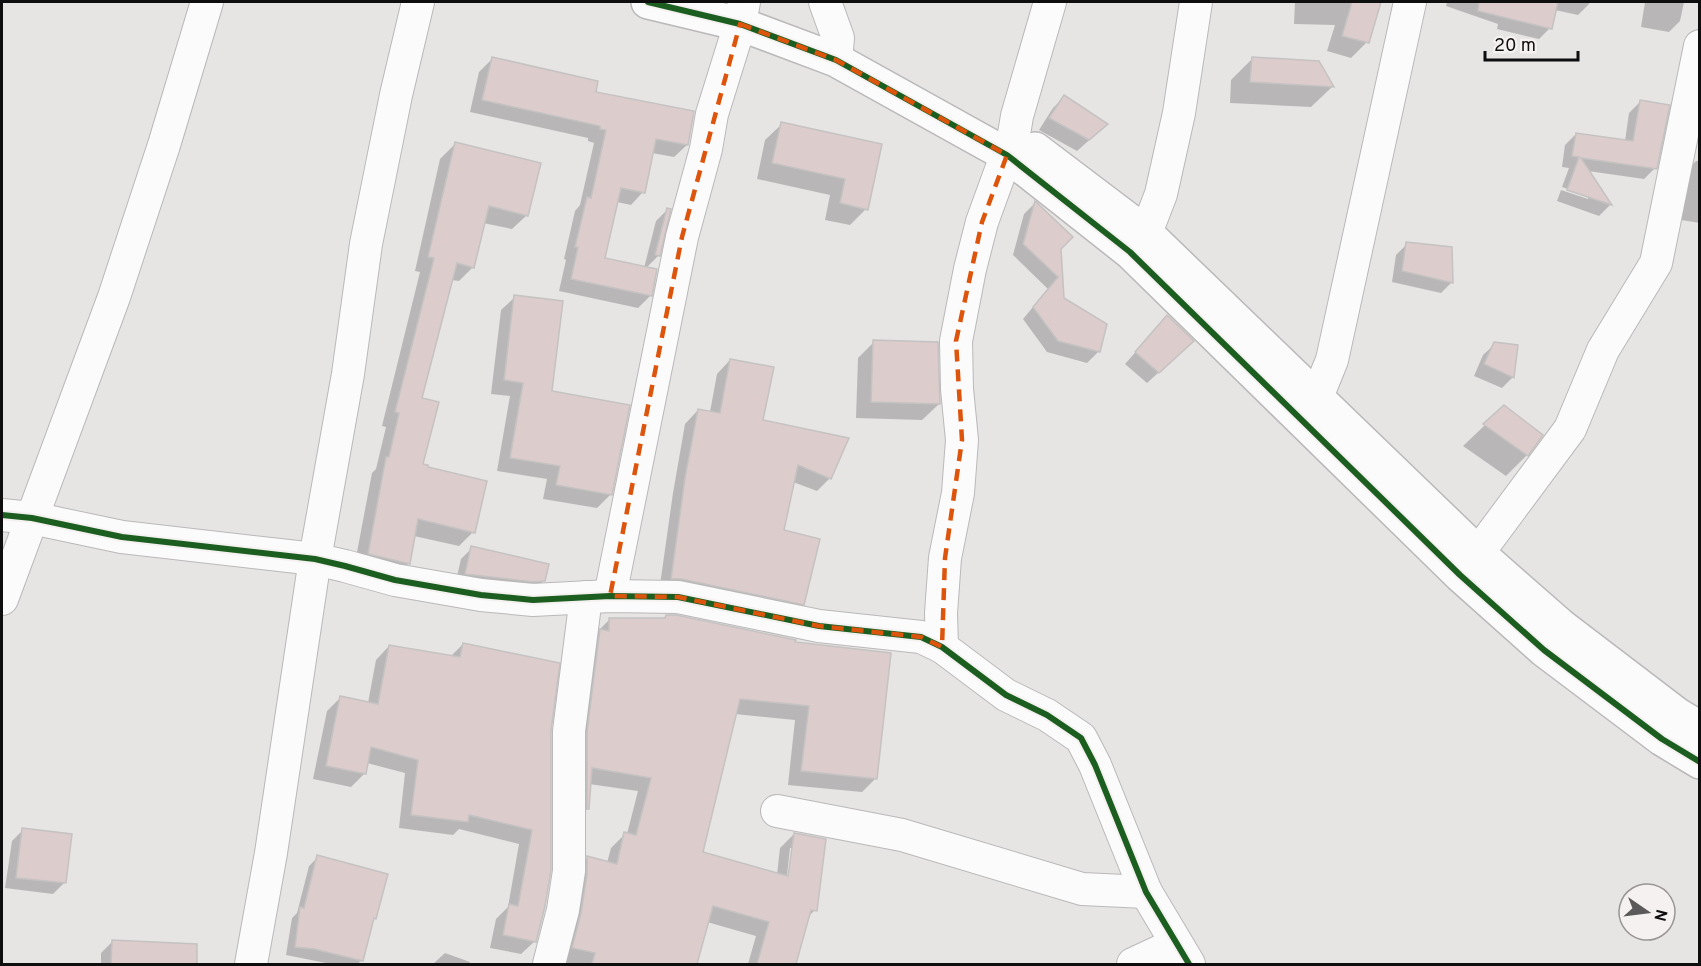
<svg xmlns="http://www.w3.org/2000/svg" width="1701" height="966" viewBox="0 0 1701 966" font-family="Overpass,sans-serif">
<rect width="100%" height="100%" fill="#e7e4e4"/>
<!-- shadow -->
<g fill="#0003" fill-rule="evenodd">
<path d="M1295 2H1379L1367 42 1351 58 1327 51 1335 25 1294 24Z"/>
<path d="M1447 2H1590L1589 4 1578 15 1555 10 1550 28 1539 39 1497 29 1498 24 1446 6Z"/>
<path d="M1645 2H1684L1680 21 1669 32 1641 27Z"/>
<path d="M492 59 594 93 687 145 674 157 652 153 643 192 631 205 617 202 604 259 644 268 656 221 667 210 658 256 646 268 650 296 638 308 559 291 566 260 564 259 575 211 580 205 594 143 588 141V138L470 112 479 72Z"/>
<path d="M1252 59 1332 87 1311 107 1230 103 1231 80Z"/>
<path d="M1064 97 1095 135 1077 151 1039 130 1053 108Z"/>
<path d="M1640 102 1655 168 1644 179 1588 171 1610 205 1599 216 1557 201 1561 190 1588 199V196L1562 187 1569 168 1562 167 1565 145 1576 134 1625 141 1629 113Z"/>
<path d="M782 124 880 145 866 209 850 225 825 220 830 195 757 179 765 140Z"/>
<path d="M455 144 527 215 512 229 483 223 473 267 459 281 451 280 420 399 422 465 473 532 459 546 414 536 408 564 394 578 354 568 372 473 376 469 386 427 382 426 420 272 415 271 440 159Z"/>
<path d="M1696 161H1700V223L1675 219 1685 172Z"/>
<path d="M1035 203 1059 249 1063 298 1106 325 1098 352 1087 363 1047 352 1023 319 1048 289 1013 255 1024 214Z"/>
<path d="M1407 244 1452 282 1441 293 1392 282 1396 255Z"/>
<path d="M515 297 551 392 610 495 597 508 543 499 547 479 497 471 510 396 491 394 501 310Z"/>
<path d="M1157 328 1181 352 1147 383 1125 364Z"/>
<path d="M874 342 939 404 922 420 856 418 858 358Z"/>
<path d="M1495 344 1513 377 1502 388 1474 376 1483 355Z"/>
<path d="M730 360 762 421 830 478 817 491 793 482 782 531 803 604 790 617 659 592 673 493 685 424 698 410 710 412 717 374Z"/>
<path d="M1504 407 1527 455 1506 476 1463 446Z"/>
<path d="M472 548 543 581 532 592 455 585 461 559Z"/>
<path d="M666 616 794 641 876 778 862 792 788 785 795 720 735 714 701 853 777 875 780 848 794 834 815 910 807 918 794 964H748L756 936 707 922 695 964H570L559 962 574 872 587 858 607 863 611 848 625 834H627L638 791 589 784 588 808 574 822 595 634 609 620 663 619ZM790 848H793L789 884H786Z"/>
<path d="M463 644 549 731 535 941 521 954 490 948 496 919 508 907 519 844 459 829 453 835 399 828 405 773 367 763 365 773 351 787 313 779 327 711 340 698 368 703 376 660 389 646 450 657Z"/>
<path d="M23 830 64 883 53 894 5 888 12 841Z"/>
<path d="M318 857 375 918 372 921 361 961 357 964H331L286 955 292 918 297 913 309 866Z"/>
<path d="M112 942 185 945 184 964H101V953Z"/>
<path d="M445 953 470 962 469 964H433Z"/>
</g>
<!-- building -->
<g fill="#dcc" stroke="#c4c2c2" stroke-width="1.5">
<path d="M1352 2H1381L1369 43 1342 36Z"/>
<path d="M1479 2H1558L1552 29 1478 11Z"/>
<path d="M492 57 598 81 596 92 694 111 688 145 656 139 645 193 621 188 605 258 657 269 652 296 571 279 578 247H575L587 197 591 198 606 130 600 129V126L482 100Z"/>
<path d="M1252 57 1319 61 1334 87 1250 82Z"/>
<path d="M1064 95 1108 124 1089 140 1049 118Z"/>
<path d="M1640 100 1670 105 1657 169 1581 158 1612 205 1567 190 1579 157 1572 156 1576 133 1633 141Z"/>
<path d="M781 122 882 144 868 210 840 203 845 179 772 163Z"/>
<path d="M455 142 541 163 528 216 489 206 474 268 457 263 422 398 439 402 423 464 428 465V467L487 481 475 533 418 519 410 564 368 554 386 457H389L399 413 395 412 434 258 428 257Z"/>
<path d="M1035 201 1073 237 1061 249 1064 298 1107 324 1100 352 1058 341 1033 307 1058 277 1023 244Z"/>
<path d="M667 208 671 209 660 256 655 255Z"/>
<path d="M1406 242 1452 247 1453 283 1402 271Z"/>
<path d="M514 295 563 301 552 391 630 405 612 495 556 485 560 466 510 458 523 383 504 380Z"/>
<path d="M1167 315 1194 341 1159 373 1135 352Z"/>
<path d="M873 340 938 342 940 404 871 402Z"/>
<path d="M1494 342 1518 345 1514 378 1484 364Z"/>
<path d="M730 359 774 367 763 420 849 438 831 479 798 465 784 530 820 539 804 605 681 579H671L685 478 698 409 720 413Z"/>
<path d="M1504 405 1543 435 1528 456 1483 424Z"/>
<path d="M471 546 549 564 545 581 533 582 465 574Z"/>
<path d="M666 615H676L796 640 795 642 891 653 877 779 801 771 809 706 740 699 703 852 788 876 794 833 826 839 817 911 811 910 796 964H757L769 922 713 906 697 964H592L595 953 572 948 581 913 587 874V856L617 864 624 832 636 835 651 778 592 768 589 809H587V732L600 629 609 631V618H665Z"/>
<path d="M463 643 560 663 551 731V870L545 906 536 942 503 935 509 904 518 906 532 830 469 815 468 822 411 815 418 760 371 747 366 774 326 766 340 696 378 704 389 645 460 657Z"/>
<path d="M22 828 72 834 66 883 16 878Z"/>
<path d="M317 855 388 874 376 919 374 918 363 961 314 949 295 947 300 907 304 908Z"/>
<path d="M112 940 197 944V964H111Z"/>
</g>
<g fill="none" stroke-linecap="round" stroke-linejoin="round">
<defs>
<g id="minor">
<path d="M825 2 838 38 836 60"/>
<path d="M1146 233 1161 194 1179 113 1196 2"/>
<path d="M1317 397 1332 360 1410 2"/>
<path d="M2 515 32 518 122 537 315 559 345 566 395 580 481 595 533 600 610 596 678 597 819 626 921 637 942 647 1006 695 1047 715 1081 738 1095 765 1146 892 1189 964"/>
<path d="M1462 572 1478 553 1570 429 1603 350 1656 263 1700 46"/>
<path d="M610 596 682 237 706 149 712 114 740 24 744 2"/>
<path d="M2 599 114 297 164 145 207 2"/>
<path d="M942 647 941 613 945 558 958 493 962 440 957 389 956 341 970 269 982 222 1014 134 1017 116 1050 2"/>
<path d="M777 811 902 835 1082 889 1146 892"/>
<path d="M251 964 271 853 315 559 348 374 366 244 396 95 418 2"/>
<path d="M549 964 563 910 569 871V731L586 597"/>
<path d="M1133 964 1176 944"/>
</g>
<g id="tertiary">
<path d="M648 2 740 24 836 60 1007 155 1130 252 1460 575 1544 650 1662 739 1700 762"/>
<path d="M1035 149 1146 233 1478 553 1560 625 1678 715 1700 728"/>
</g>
</defs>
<!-- minor casing -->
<use href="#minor" stroke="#bab8b8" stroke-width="34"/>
<!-- tertiary casing -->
<use href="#tertiary" stroke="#bab8b8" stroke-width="36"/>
<!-- minor -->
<use href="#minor" stroke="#fbfbfb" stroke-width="32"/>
<!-- tertiary -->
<use href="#tertiary" stroke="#fbfbfb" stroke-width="33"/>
<defs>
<g id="cycleway">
<path d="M648 2 740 24 836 60 1007 155 1130 252 1460 575 1544 650 1662 739 1700 762"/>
<path d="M2 515 32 518 122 537 315 559 345 566 395 580 481 595 533 600 610 596 678 597 819 626 921 637 942 647 1006 695 1047 715 1081 738 1095 765 1146 892 1189 964"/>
</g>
</defs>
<!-- cycleway casing -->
<use href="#cycleway" stroke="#f5f1f0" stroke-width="10"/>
<!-- cycleway -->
<use href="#cycleway" stroke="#1b5e20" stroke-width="6"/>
</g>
<!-- marked area -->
<path fill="none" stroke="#dd550c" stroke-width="4.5" stroke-dasharray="12 8" stroke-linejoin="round" d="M740 24 836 60 1007 155 982 222 956 341 962 440 945 558 942 647 921 637 819 626 678 597 610 596 682 237Z"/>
<!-- border -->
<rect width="1701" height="966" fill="none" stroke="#0f0e0e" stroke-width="6"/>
<!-- north arrow -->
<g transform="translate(1647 912) rotate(104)"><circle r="28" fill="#f5f1f0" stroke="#999696" stroke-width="1.5"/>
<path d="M0-4.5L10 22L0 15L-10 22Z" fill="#5b5959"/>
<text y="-9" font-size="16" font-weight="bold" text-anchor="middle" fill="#0f0e0e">N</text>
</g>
<!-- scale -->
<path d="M1485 51v9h93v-9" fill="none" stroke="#0f0e0e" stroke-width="3"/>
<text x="1494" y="51" font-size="18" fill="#0f0e0e" stroke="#f5f1f0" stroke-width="4.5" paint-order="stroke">20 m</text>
</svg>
